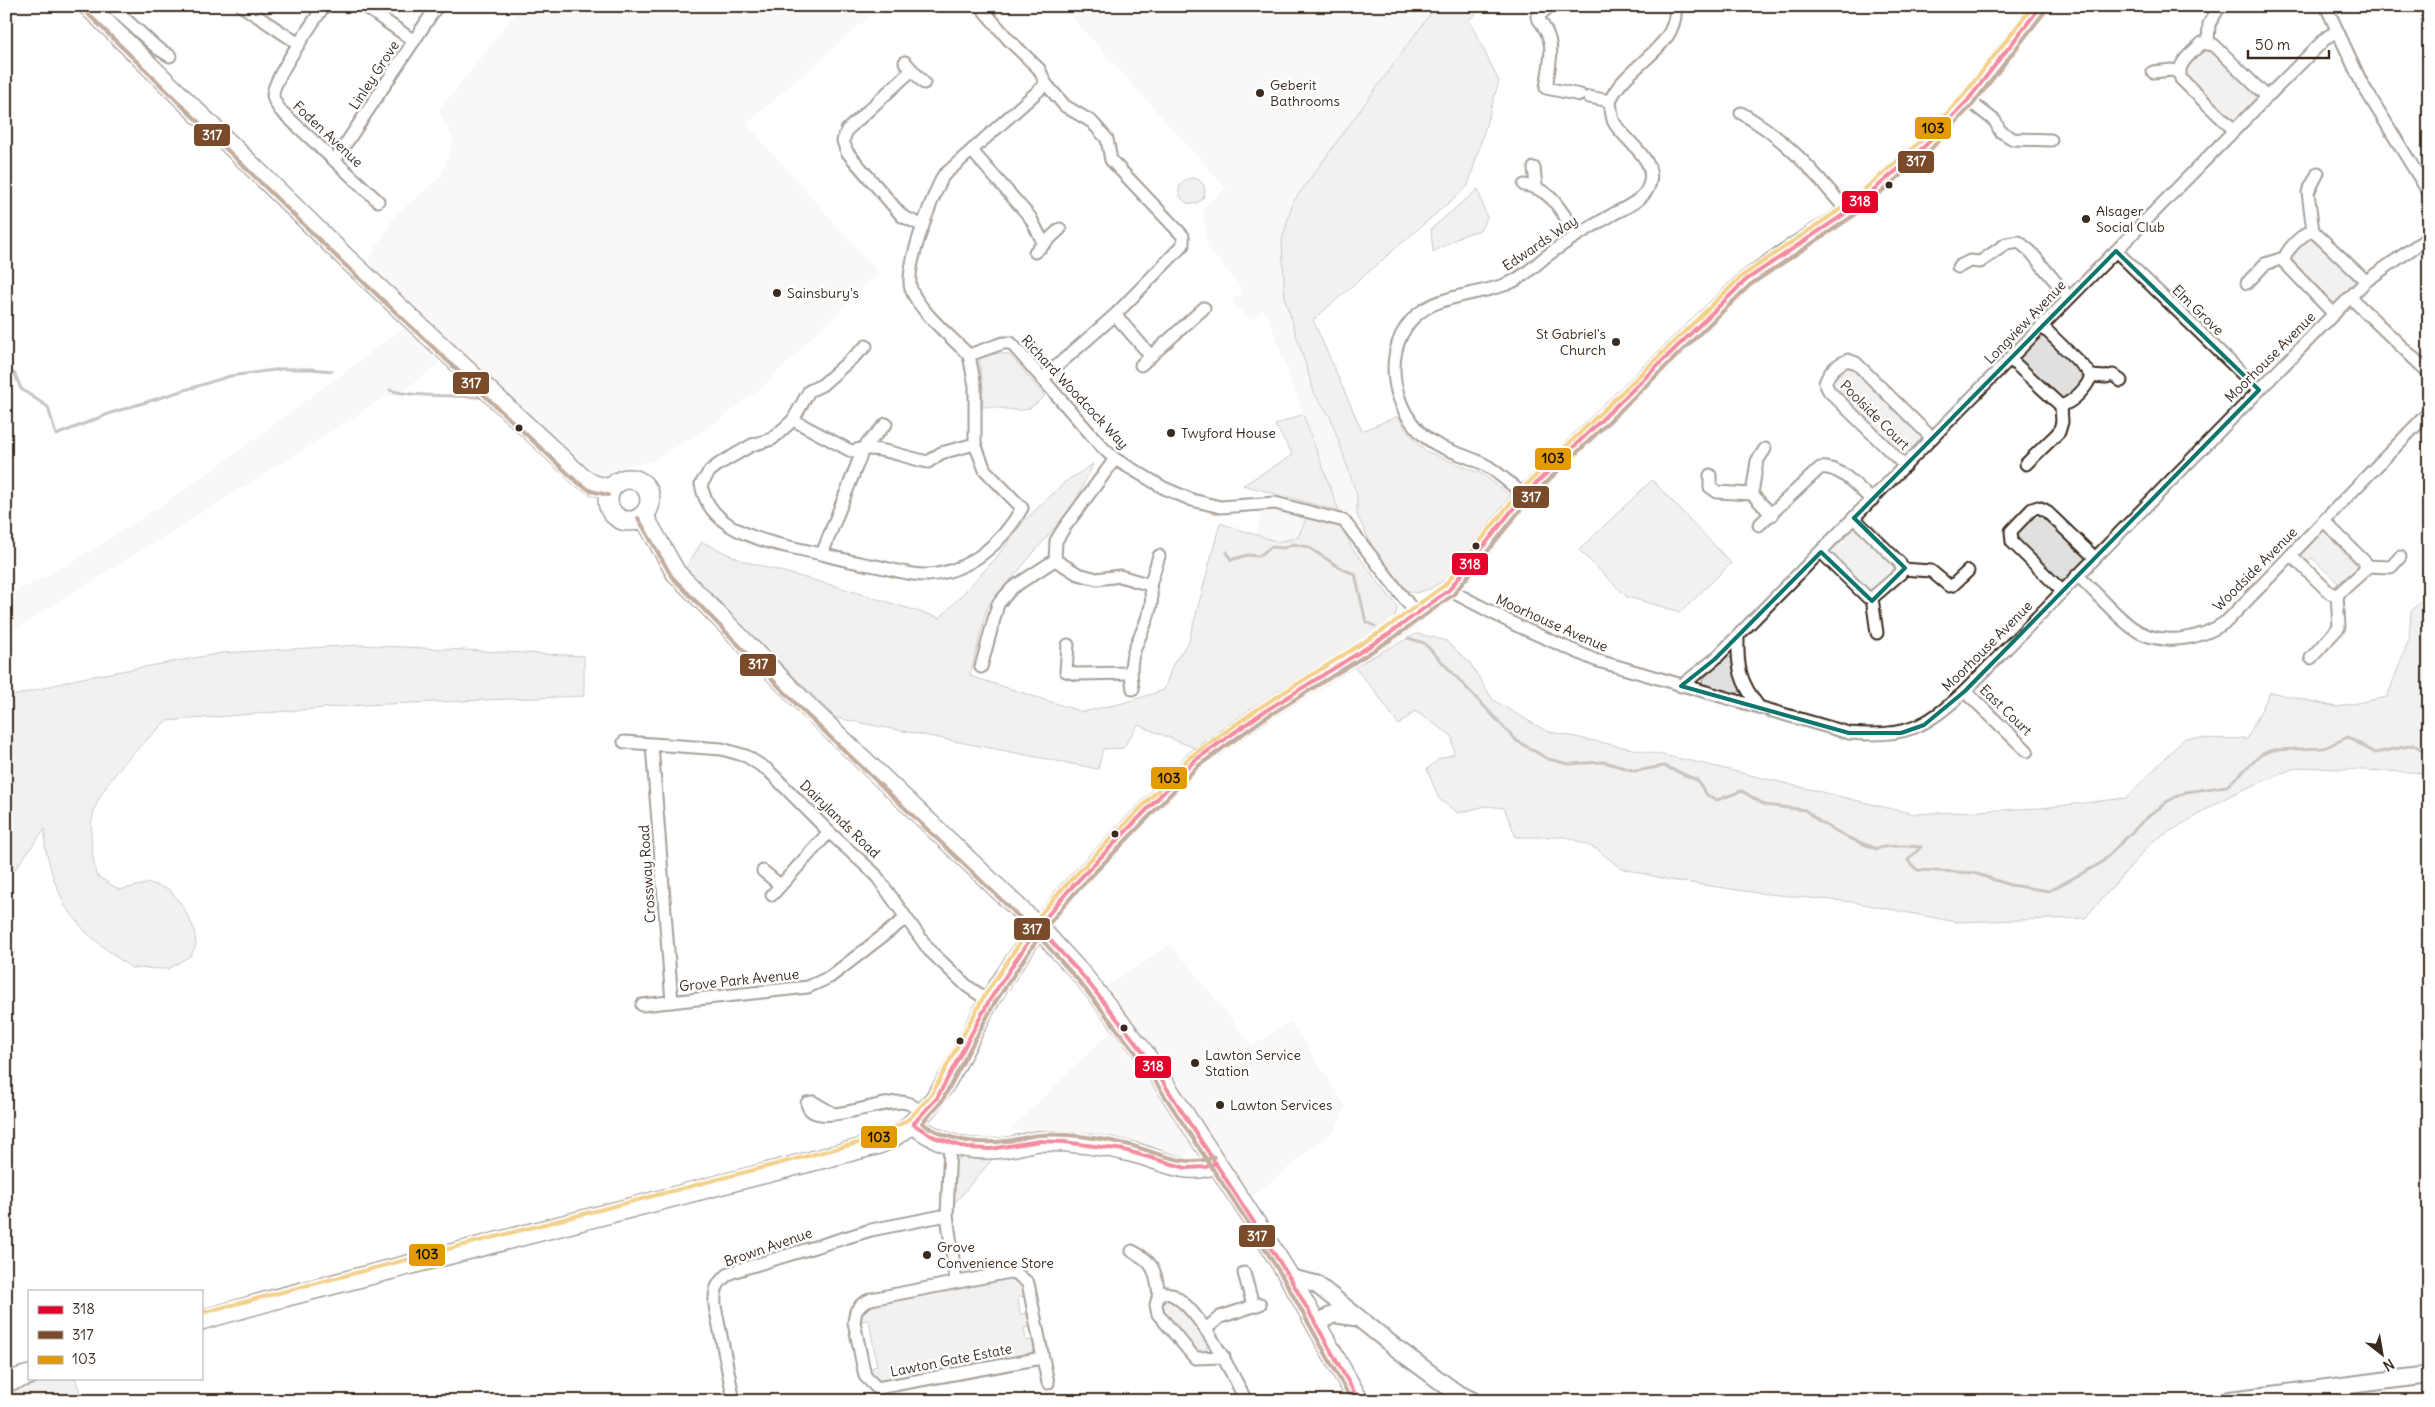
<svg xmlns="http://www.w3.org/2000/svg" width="2435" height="1407" viewBox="0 0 2435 1407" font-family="Delius,sans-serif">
<rect width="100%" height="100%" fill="#fff"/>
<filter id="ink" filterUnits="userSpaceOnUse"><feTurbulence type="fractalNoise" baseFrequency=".02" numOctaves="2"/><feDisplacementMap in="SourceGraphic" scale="10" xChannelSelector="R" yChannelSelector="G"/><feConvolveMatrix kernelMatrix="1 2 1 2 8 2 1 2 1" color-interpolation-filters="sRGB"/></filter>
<g filter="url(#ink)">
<!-- built -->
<g fill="#f1efee">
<path d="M521 6H881L747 124 878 273 762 387 712 426 654 460 613 470 606 477 572 461 366 264 394 217 441 176 454 139 439 111Z"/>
<path d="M1066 6H1435L1293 202 1282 240 1285 299 1315 395 1330 416 1357 495V515L1339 511 1267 314 1263 310 1250 321 1232 301 1241 293 1239 285 1207 246 1203 208 1226 188 1066 11Z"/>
<path d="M405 327 429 349 439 364 396 396 384 397 345 423 6 635V597L73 562 188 488Z"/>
<path d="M1263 508H1273L1307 517 1298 537 1278 542 1256 534Z"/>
<path d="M1171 944 1253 1046 1291 1021 1346 1107 1335 1130 1247 1201 1153 1050 1107 986Z"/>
<path d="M1111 1031 1197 1148 1178 1160 1096 1138 1010 1130Z"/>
</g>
<!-- green -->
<g fill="#e2e0de" stroke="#8e857e">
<path d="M1436 6H1485L1469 20 1499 81 1468 186 1313 320 1362 431 1398 416 1408 433 1426 451 1484 475 1513 498 1452 575 1430 589 1416 593 1406 590 1373 548 1357 515V495L1330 416 1315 395 1285 299 1282 240 1293 202Z"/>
<path d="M2204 47 2212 49 2261 97 2234 124 2185 76 2184 68Z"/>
<circle cx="1192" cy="191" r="13"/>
<path d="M1478 189 1487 218 1480 230 1461 236 1433 252 1431 229Z"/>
<path d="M2313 234 2361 279 2332 308 2287 262 2288 255Z"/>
<path d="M2042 331 2087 376 2086 381 2061 403 2015 359Z"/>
<path d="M1001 353 1010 355 1045 396C1040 400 1035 405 1030 408 1020 414 995 405 982 407L983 386 979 361 984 356Z"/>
<path d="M1842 366H1854L1927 437 1905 460 1829 383Z"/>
<path d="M1303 414 1339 511 1243 485 1293 455 1275 425Z"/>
<path d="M1093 464 1074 505 987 608 970 676 1083 712 1123 703 1164 690 1173 664 1189 641 1220 523 1278 542 1298 537 1307 517 1341 522 1352 548 1397 606C1397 623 1381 630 1368 639L1197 749 1138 725 1123 748 1103 749 1098 769 836 718 685 569 702 542 743 561 835 586 940 618 996 558 1025 520 1065 482Z"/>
<path d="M1652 480 1731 563 1681 612 1627 597 1579 550Z"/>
<path d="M2038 511 2089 557 2061 586 2015 541 2014 533Z"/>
<path d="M1855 524 1899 569 1872 595 1827 553Z"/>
<path d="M2324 528 2336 536 2332 540 2355 564 2359 560 2363 566 2337 590 2333 588 2338 583 2312 558 2307 563 2299 555Z"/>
<path d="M2429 594V773L2297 767 2231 795 2152 842 2085 918 1956 922 1853 902 1758 893 1670 880 1620 868 1597 849 1567 837H1516L1504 808 1486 806 1458 813 1439 799 1427 769 1439 759 1454 754 1452 736 1415 711 1399 725 1375 691 1354 667 1416 634 1433 637 1446 641 1470 663 1493 700 1546 731 1696 762 1913 814 2041 808 2126 798 2185 738 2247 739 2270 692 2337 707 2387 697 2409 639 2411 611Z"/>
<path d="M361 645 584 656V696L362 705 166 721C141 746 112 771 97 803 87 824 92 854 96 875L119 890 150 883 170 890 184 908 194 929 196 945 191 955 169 969 131 968 101 945 85 931 65 906 53 877 45 847V829L6 881V698L77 679 222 653Z"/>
<path d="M1727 656 1732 658 1740 691 1735 695 1703 686 1702 680Z"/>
<path d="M966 1156H995L952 1206 955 1163 959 1158Z"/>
<path d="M1011 1277 1025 1286 1027 1296 1018 1297 1020 1314 1031 1313 1033 1326 1024 1328 1026 1341 1035 1339 1032 1353 1025 1358 879 1384 872 1379 868 1369 877 1366 869 1320 858 1322 868 1306Z"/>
<path d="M1166 1299H1170L1178 1304 1205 1338 1208 1343 1206 1352 1201 1353 1196 1351 1165 1312 1163 1305Z"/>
<path d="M45 1378H75L83 1401H6V1391Z"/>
</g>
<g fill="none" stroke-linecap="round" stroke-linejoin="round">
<!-- stream -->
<g stroke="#887e77" stroke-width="3">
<path d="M6 368 15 374 21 389 48 407 56 435 111 413 230 376 282 369H310L332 371"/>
<path d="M390 390C415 398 456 394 484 398"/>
<path d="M1227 552 1231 560 1247 555 1259 556 1271 547 1284 548 1293 544 1308 547 1342 569 1355 574 1366 622 1375 626"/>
<path d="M1408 638 1424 643 1517 741 1548 759 1569 764 1604 762 1635 771 1664 766 1697 780 1707 795 1717 800 1742 791 1765 805 1805 810 1820 822 1849 838 1877 849C1885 845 1910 846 1921 847L1908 860 1911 865 1918 870 1974 873 2010 885 2049 891 2101 863 2143 821 2168 801 2186 792 2227 786 2262 754 2273 750 2324 748 2348 737 2375 753 2414 745 2429 754"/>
</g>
<defs>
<g id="street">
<path d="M111 6 157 48 170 56"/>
<path d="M242 6 299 44"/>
<path d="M324 6C313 23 273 78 273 95 273 100 277 105 280 110L378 201"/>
<path d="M364 6 414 41"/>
<path d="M990 6 985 12 1008 39 1039 69 1046 84 1065 106 1092 122 1107 139 1111 160 1183 236V245L1115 315 1042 379"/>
<path d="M1550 6 1537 17C1558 43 1550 58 1546 88L1580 95"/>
<path d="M2326 6 2362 84 2429 193"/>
<path d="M2208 43 2209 24 2220 6"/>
<path d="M905 62 924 83"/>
<path d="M912 70 847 130 843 141 847 152 902 216 923 226"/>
<path d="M2153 72 2172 70 2179 73"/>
<path d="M1046 84 943 176C933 196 904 268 911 289 919 311 952 338 969 355L1003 343H1011L1102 447 1115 459 1164 488 1192 500 1220 507 1275 503 1344 521 1417 615"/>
<path d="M1589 97 1610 101"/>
<path d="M1968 100 1995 121 2000 131 2013 139 2051 140"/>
<path d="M1741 113C1787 139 1814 172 1848 212"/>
<path d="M2234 130 2181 79C2175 64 2192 53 2202 43L2214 45 2267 97"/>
<path d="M972 151 1030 217 1044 244"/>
<path d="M335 160 437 6"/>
<path d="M1534 168 1536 186"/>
<path d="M1524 185C1552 188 1562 213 1577 235"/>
<path d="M2313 231 2308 192 2318 173"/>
<path d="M2116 251 2259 390"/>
<path d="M1035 252 1060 229"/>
<path d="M1958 267 1970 261 1980 262 2006 244 2019 242 2030 251 2069 298"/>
<path d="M2247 283 2265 264 2284 258"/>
<path d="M2350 297 2429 373"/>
<path d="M2334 314 2285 263C2282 252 2303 233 2313 231L2366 281"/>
<path d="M1115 315 1151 356"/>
<path d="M866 346 822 385 809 391 793 420 780 432 772 439 752 445 719 464 710 471 701 484C710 537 779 544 822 554L864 447 886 424"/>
<path d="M2010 359 2061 406C2073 402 2087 388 2091 376L2086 369 2042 326"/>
<path d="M1141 365 1204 308"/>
<path d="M2091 376 2106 377 2113 375 2121 381"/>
<path d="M793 420 851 451C876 444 903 457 928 462L941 453 975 444"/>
<path d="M1115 459 1064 528 1056 541 1055 560 1078 574 1097 579 1120 576 1150 585C1151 591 1152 599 1151 605 1144 639 1125 648 1133 689"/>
<path d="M2026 464 2059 432 2062 422 2061 406"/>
<path d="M1905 466 1829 391 1825 383C1829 372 1837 364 1848 360L1856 363 1932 438"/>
<path d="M1710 475V487L1717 492 1752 494 1772 515"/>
<path d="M1752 494 1757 461 1765 449"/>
<path d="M1524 495C1513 486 1501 475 1489 467 1464 452 1437 452 1417 429 1384 392 1384 326 1434 304 1457 294 1483 293 1507 284 1521 279 1532 268 1544 258 1565 242 1587 229 1610 216 1622 209 1640 202 1647 190 1662 162 1627 143 1615 124 1612 120 1612 114 1611 109 1611 105 1609 102 1611 99 1626 65 1680 47 1675 6"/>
<path d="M1759 525 1820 468C1840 465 1857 487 1872 500"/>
<path d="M1821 552 1867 597 1872 598 1901 573 1902 569 1900 563 1854 518"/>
<path d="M822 554C841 560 856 562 875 566 892 569 911 576 928 575 970 572 1003 542 1022 508L985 470 975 444V386L969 355"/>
<path d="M2291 555 2330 593 2337 595 2365 570V562L2324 521"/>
<path d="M2366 566 2391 567 2400 557"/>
<path d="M1902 569 1931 571 1949 586 1953 585 1968 571"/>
<path d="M2077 575C2095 591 2111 611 2130 626 2158 648 2201 640 2227 621L2429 412"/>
<path d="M1150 585 1159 556"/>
<path d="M1449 590 1518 626 1595 660 1849 733C1905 738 1925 728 1965 691L2366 281 2429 237"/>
<path d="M2062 591 2012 542 2011 531 2032 509 2038 507 2045 510 2094 557"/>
<path d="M1872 598 1877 633"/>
<path d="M1738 637C1737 668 1740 682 1759 707"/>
<path d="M1068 645 1066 671 1076 674 1130 673"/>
<path d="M2311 658 2339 627 2337 595"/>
<path d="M981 667 998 604 1012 588 1055 560"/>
<path d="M1681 686 1715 659 2267 97 2327 37 2337 31"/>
<path d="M1965 691 2027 751"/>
<path d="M624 742 722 749 746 756 768 770 829 832 875 874 929 950 967 986 989 1001"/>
<path d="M652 745 672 1002"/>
<path d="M763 871 780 885"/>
<path d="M772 895 829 832"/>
<path d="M642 1005 808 987 830 977 906 918"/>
<path d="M834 1114 813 1102 807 1103C812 1132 887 1096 907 1103 912 1104 919 1111 923 1115"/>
<path d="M950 1145 947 1215 956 1281"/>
<path d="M1132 1251C1154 1262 1155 1270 1159 1293"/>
<path d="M1244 1273 1253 1305"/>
<path d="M1206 1329 1220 1317 1260 1304"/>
<path d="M1224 1357 1195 1358 1158 1314 1156 1305 1159 1293C1189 1284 1235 1379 1246 1401"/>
<path d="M1042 1358 877 1388 865 1376 854 1322 856 1311 862 1304 871 1299 1010 1272 1017 1274 1028 1283 1048 1383"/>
<path d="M734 1401 715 1306C714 1289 717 1281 732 1272L871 1230 947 1215"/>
</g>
<g id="secondary">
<path d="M1038 927 1068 891 1194 761 1262 713 1389 634 1449 590 1524 495 1746 280 1779 256 1849 211 1926 145 1968 100 2041 6"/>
<path d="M1290 1278 1316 1284 1396 1348 1455 1392 1473 1401"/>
<path d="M1315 1324 1334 1314 1354 1317"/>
<path d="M2222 1401 2429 1375"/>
</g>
<g id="primary">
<path d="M88 6 346 258 581 477 594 485 610 489"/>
<circle cx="629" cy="500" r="21"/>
<path d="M643 515 676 573 811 710 1038 927 1083 976 1144 1053 1262 1233 1290 1278 1359 1401"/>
<path d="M913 1124C940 1145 969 1152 1003 1148 1015 1147 1028 1142 1040 1141 1072 1141 1105 1145 1135 1153 1162 1160 1189 1177 1216 1163"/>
<path d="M201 1320 272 1300 879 1144C940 1118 958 1055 989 1001 1004 976 1022 952 1038 927"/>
<path d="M6 1382 29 1375"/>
</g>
</defs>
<!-- street casing -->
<use href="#street" stroke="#3b2a1e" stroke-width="15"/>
<!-- secondary casing -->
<use href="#secondary" stroke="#3b2a1e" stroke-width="20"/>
<!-- primary casing -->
<use href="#primary" stroke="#3b2a1e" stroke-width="22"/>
<!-- street -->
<use href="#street" stroke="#fff" stroke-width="11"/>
<!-- secondary -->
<use href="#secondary" stroke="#fff" stroke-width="16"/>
<!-- primary -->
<use href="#primary" stroke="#fff" stroke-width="19"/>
<defs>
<g id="bus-1">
<path d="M1038 927 1083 976 1144 1053 1290 1278 1359 1401"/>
<path d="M913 1124 937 1098 989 1001 1038 927 1068 891 1194 761 1262 713 1389 634 1449 590 1524 495 1746 280 1849 211 1926 145 1968 100 2041 6"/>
<path d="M913 1124 934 1137 967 1148 990 1149 1040 1141 1064 1142 1124 1150 1186 1168 1206 1167 1216 1163"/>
</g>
<g id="bus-2">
<path d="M84 10 342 262 577 482 591 491 608 495"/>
<path d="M638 518 672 577 807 715 1034 931 1078 980 1139 1057 1257 1236 1285 1281 1352 1401"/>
<path d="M1214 1157C1184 1169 1155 1151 1126 1144 1098 1138 1068 1133 1039 1135 1028 1136 1017 1140 1006 1141 976 1145 947 1140 922 1123L942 1101 994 1004 1043 931 1073 895 1198 766 1265 718 1392 639 1453 595 1529 499 1750 285 1853 216 1931 149 1973 104 2046 10"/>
</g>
<path id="bus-3" d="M201 1313 877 1138 909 1119 932 1094 983 998 1033 923 1064 887 1190 757 1259 708 1385 629 1445 585 1520 491 1742 276 1845 206 1922 140 1963 96 2033 6"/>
</defs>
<!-- bus-1 casing -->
<use href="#bus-1" stroke="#fff" stroke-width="8"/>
<!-- bus-2 casing -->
<use href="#bus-2" stroke="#fff" stroke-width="8"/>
<!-- bus-3 casing -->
<use href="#bus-3" stroke="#fff" stroke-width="8"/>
<!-- bus-1 -->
<use href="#bus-1" stroke="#e4002b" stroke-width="4"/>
<!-- bus-2 -->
<use href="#bus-2" stroke="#7a4b2a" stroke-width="4"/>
<!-- bus-3 -->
<use href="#bus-3" stroke="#e49a03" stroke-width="4"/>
</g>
</g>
<!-- marked area -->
<path d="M0 0H2435V1407H0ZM2116 251 2259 390 1965 691 1924 725 1901 733H1849L1681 686 1715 659 1821 552 1872 601 1905 568 1854 518Z" fill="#fff" fill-opacity=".55" fill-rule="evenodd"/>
<path fill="none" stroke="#0f766e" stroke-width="4" stroke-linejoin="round" d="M2116 251 2259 390 1965 691 1924 725 1901 733H1849L1681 686 1715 659 1821 552 1872 601 1905 568 1854 518Z"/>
<!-- markers -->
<g fill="#3b2a1e" stroke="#fff" stroke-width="2">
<circle cx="1260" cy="93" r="5"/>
<circle cx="1889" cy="185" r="4.5"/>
<circle cx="2086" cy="219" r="5"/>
<circle cx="777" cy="293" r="5"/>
<circle cx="1616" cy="342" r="5"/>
<circle cx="519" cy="428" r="4.5"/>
<circle cx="1171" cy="433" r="5"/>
<circle cx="1476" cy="546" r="4.5"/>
<circle cx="1115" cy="834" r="4.5"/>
<circle cx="1124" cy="1028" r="4.5"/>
<circle cx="960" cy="1041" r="4.5"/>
<circle cx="1195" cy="1063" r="5"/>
<circle cx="1220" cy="1105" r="5"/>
<circle cx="927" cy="1255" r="5"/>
</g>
<g text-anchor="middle" stroke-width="5" stroke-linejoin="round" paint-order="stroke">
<!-- street labels -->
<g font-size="14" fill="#3b2a1e" stroke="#fff">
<text transform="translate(374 75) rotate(-57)" y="5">Linley Grove</text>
<text transform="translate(328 134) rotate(43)" y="5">Foden Avenue</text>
<text transform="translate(1540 243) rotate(-34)" y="5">Edwards Way</text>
<text transform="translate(2198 310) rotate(44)" y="5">Elm Grove</text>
<text transform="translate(2025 322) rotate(-46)" y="5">Longview Avenue</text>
<text transform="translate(2270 357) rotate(-45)" y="5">Moorhouse Avenue</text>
<text transform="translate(1075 392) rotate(47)" y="5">Richard Woodcock Way</text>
<text transform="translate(1875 415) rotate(45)" y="5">Poolside Court</text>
<text transform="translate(2255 569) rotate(-45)" y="5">Woodside Avenue</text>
<text transform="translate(1552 623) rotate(24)" y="5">Moorhouse Avenue</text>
<text transform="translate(1987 646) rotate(-45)" y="5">Moorhouse Avenue</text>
<text transform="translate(2006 710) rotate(44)" y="5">East Court</text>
<text transform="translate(840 819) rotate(44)" y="5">Dairylands Road</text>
<text transform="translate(647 874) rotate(-94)" y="5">Crossway Road</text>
<text transform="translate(739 980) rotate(-6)" y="5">Grove Park Avenue</text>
<text transform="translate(768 1247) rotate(-19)" y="5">Brown Avenue</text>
<text transform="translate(951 1360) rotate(-11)" y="5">Lawton Gate Estate</text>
</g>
<!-- poi labels -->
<g font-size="14" fill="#3b2a1e" stroke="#fff" text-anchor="start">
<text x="1270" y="90">Geberit<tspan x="1270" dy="16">Bathrooms</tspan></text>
<text x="2096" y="216">Alsager<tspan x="2096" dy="16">Social Club</tspan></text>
<text x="787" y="298">Sainsbury's</text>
<text x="1606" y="339" text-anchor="end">St Gabriel's<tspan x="1606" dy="16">Church</tspan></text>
<text x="1181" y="438">Twyford House</text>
<text x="1205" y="1060">Lawton Service<tspan x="1205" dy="16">Station</tspan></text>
<text x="1230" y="1110">Lawton Services</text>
<text x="937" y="1252">Grove<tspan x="937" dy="16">Convenience Store</tspan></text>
</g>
</g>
<g stroke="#fff" stroke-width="2">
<rect x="1914" y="116" width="38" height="24" rx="5" fill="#e49a03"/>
<rect x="193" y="123" width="38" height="24" rx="5" fill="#7a4b2a"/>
<rect x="1897" y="150" width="38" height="24" rx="5" fill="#7a4b2a"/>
<rect x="1841" y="190" width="38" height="24" rx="5" fill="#e4002b"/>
<rect x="452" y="371" width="38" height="24" rx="5" fill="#7a4b2a"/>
<rect x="1534" y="447" width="38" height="24" rx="5" fill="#e49a03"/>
<rect x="1512" y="485" width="38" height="24" rx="5" fill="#7a4b2a"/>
<rect x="1451" y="552" width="38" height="24" rx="5" fill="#e4002b"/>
<rect x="739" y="653" width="38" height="24" rx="5" fill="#7a4b2a"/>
<rect x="1150" y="766" width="38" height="24" rx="5" fill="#e49a03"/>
<rect x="1013" y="917" width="38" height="24" rx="5" fill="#7a4b2a"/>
<rect x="1134" y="1055" width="38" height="24" rx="5" fill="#e4002b"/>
<rect x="860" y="1125" width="38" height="24" rx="5" fill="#e49a03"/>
<rect x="1238" y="1224" width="38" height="24" rx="5" fill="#7a4b2a"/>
<rect x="408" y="1243" width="38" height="24" rx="5" fill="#e49a03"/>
</g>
<g font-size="14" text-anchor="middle" font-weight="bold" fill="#fff">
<text x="212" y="140">317</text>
<text x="1916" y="166">317</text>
<text x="1860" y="206">318</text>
<text x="471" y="388">317</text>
<text x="1531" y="502">317</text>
<text x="1470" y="569">318</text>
<text x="758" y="669">317</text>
<text x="1032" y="934">317</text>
<text x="1153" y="1071">318</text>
<text x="1257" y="1241">317</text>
</g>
<g font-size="14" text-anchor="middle" font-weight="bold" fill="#111">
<text x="1933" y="133">103</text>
<text x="1553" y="463">103</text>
<text x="1169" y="783">103</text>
<text x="879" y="1142">103</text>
<text x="427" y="1259">103</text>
</g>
<!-- margin -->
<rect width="2435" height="1407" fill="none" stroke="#fff" stroke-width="25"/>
<rect x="12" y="12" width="2410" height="1382" fill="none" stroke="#3b2a1e" stroke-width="2" filter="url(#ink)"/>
<!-- legend -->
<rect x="28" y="1290" width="175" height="90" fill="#ffffff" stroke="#b1aaa5"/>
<rect x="38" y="1306" width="25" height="8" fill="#e4002b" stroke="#b1aaa5"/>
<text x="72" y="1314" font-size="15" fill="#3b2a1e">318</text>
<rect x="38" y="1331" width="25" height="8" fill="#7a4b2a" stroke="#b1aaa5"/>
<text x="72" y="1340" font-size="15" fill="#3b2a1e">317</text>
<rect x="38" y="1356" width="25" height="8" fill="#e49a03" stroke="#b1aaa5"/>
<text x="72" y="1364" font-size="15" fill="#3b2a1e">103</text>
<!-- north arrow -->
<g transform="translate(2382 1354) rotate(149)" stroke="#ffffff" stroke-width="4" paint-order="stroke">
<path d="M0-4L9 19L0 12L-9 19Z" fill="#3b2a1e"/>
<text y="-8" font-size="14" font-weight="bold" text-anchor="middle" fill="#3b2a1e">N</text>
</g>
<!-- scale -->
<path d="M2248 50v8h81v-8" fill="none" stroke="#3b2a1e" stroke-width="2.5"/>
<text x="2255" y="50" font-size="15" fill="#3b2a1e" stroke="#ffffff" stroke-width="4" paint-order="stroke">50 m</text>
</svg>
